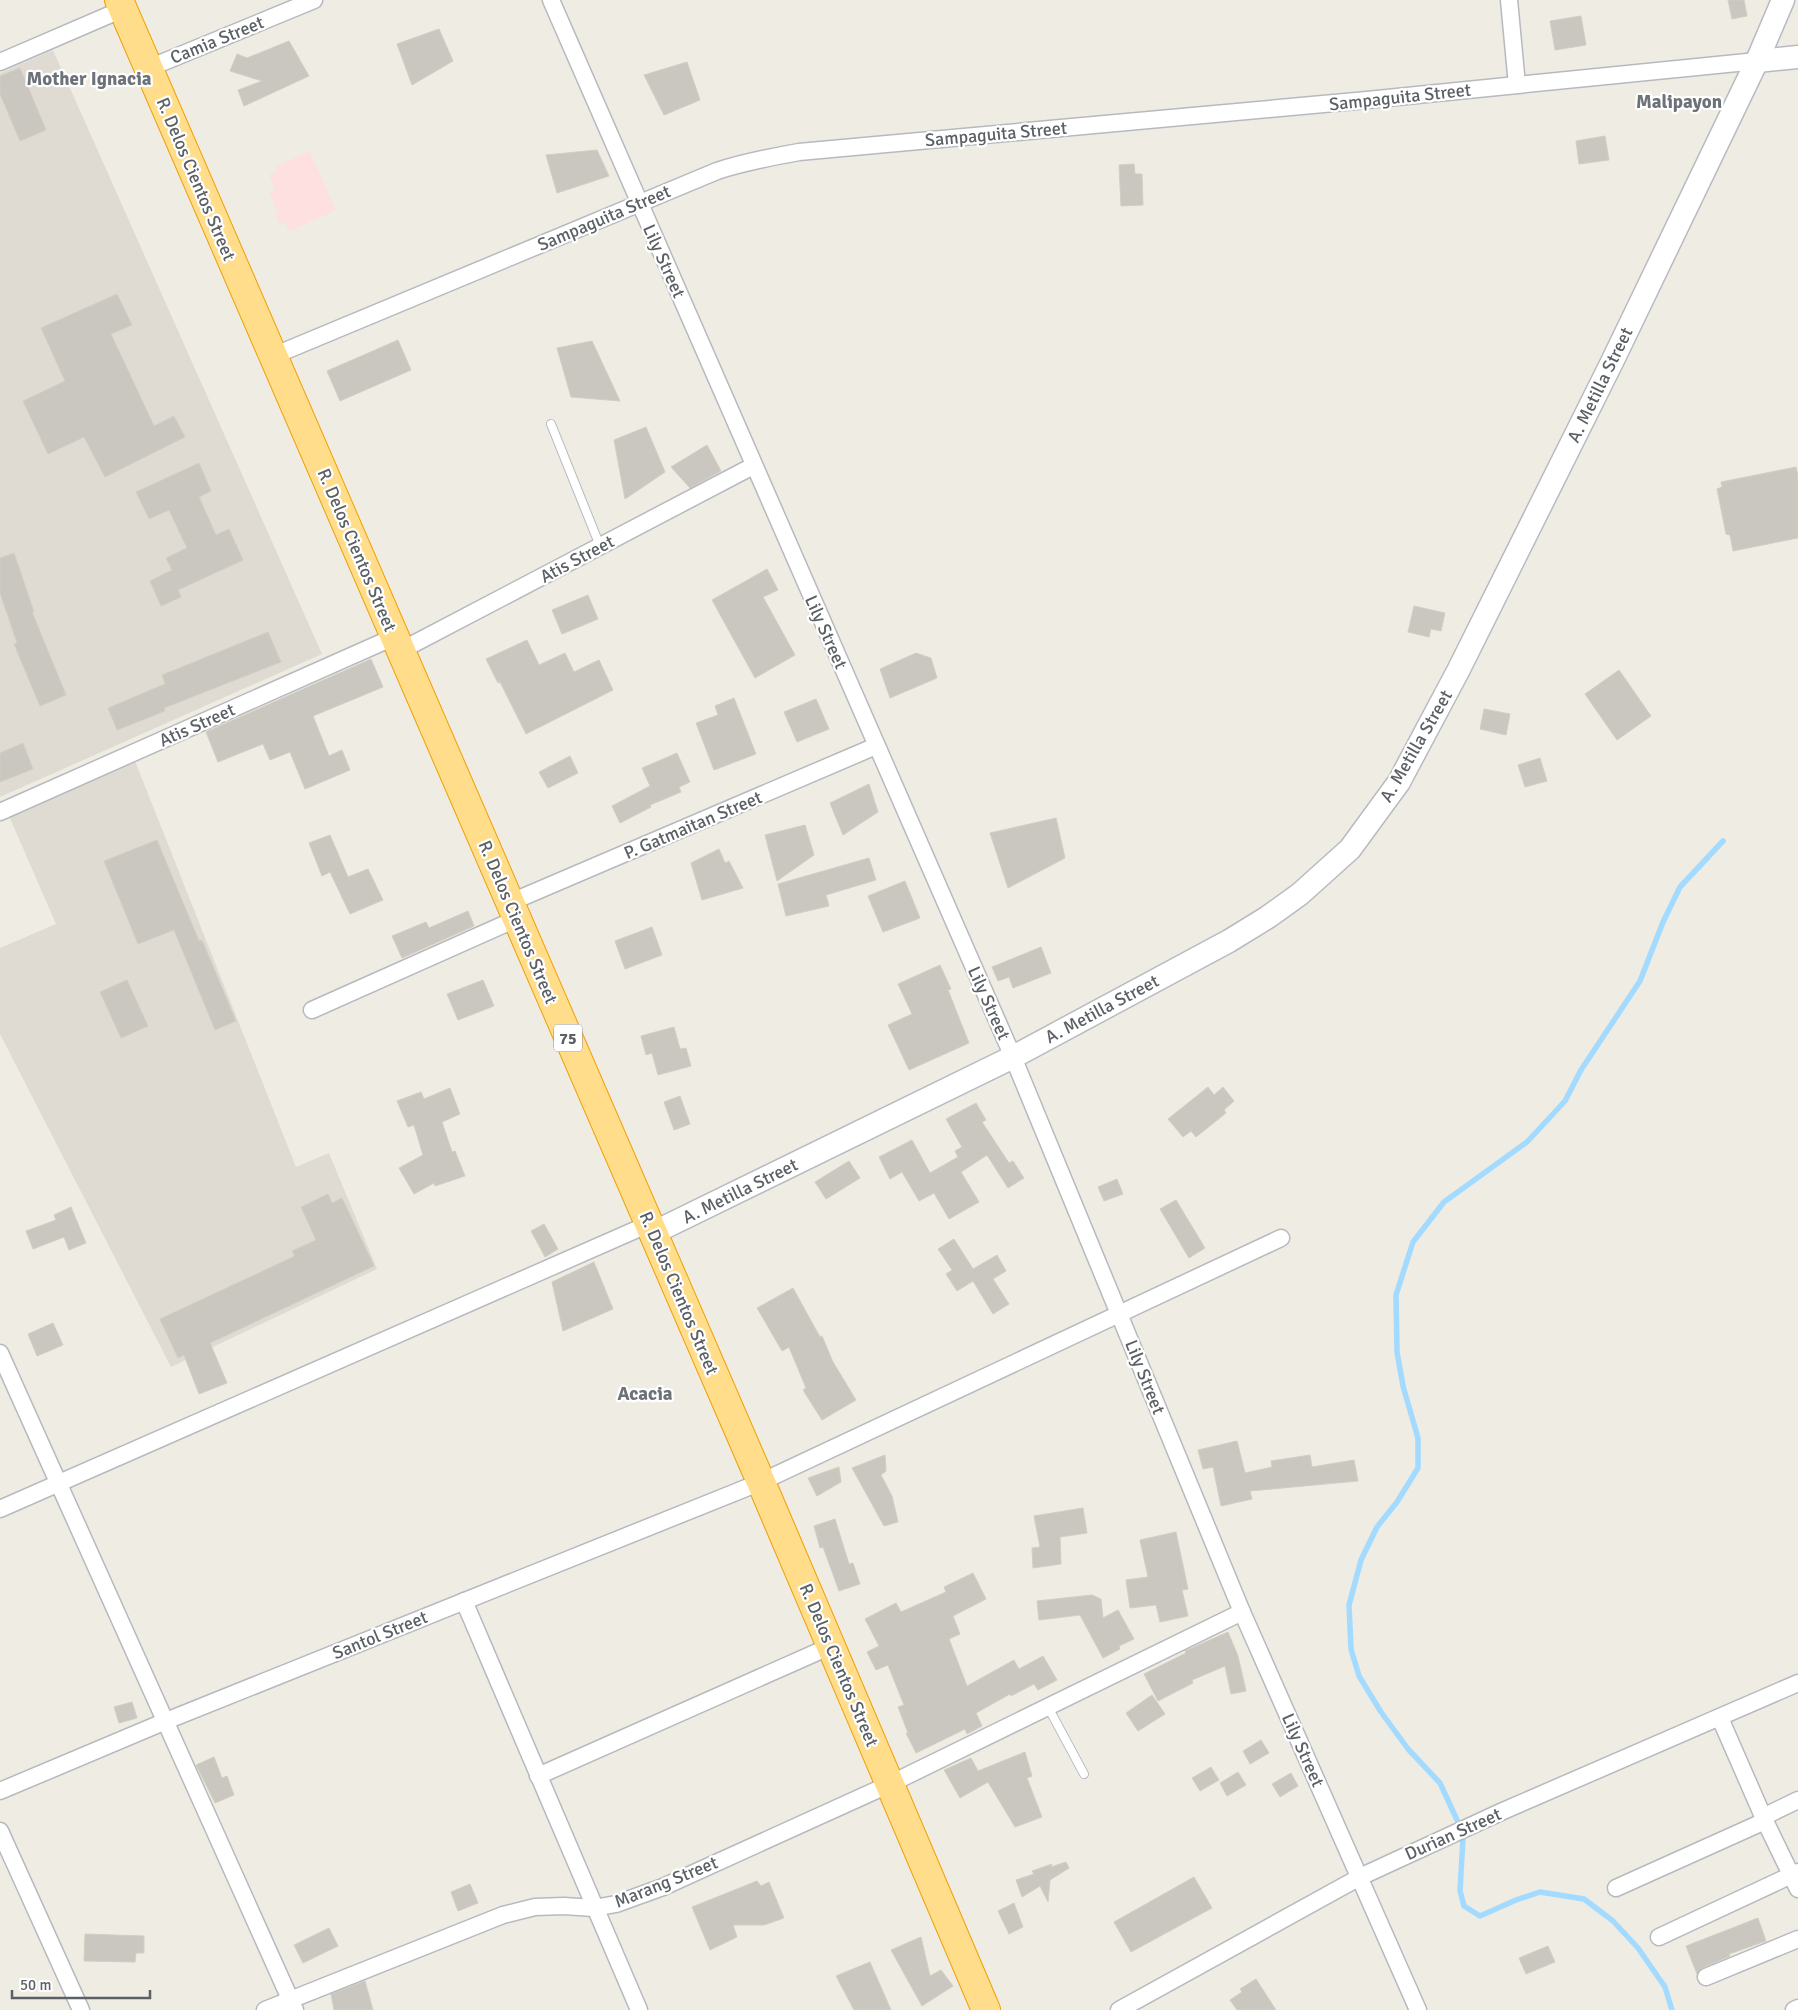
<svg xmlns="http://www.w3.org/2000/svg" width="1798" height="2010" viewBox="0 0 1798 2010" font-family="Signika,sans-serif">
<rect width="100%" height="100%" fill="#efece3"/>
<!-- education -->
<g fill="#dfdbd2">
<path d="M53 50 322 654 0 797V73Z"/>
<path d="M135 761 296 1167 329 1153 377 1269 171 1367 0 1034V948L56 924 9 816Z"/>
</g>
<!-- medical -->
<path fill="#fde0df" d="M309 151 336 210 289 231 285 222 280 225 275 214 278 212 269 192 275 189 269 175 277 171 275 167Z"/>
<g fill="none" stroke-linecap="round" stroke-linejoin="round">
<!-- stream -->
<g stroke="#a3daff" stroke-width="5.5">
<path d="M1457 1820 1440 1783 1408 1749 1381 1712 1359 1676 1351 1649 1349 1605 1361 1560 1377 1527 1397 1502 1418 1468V1438L1403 1386 1397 1352 1396 1295 1413 1242 1444 1202 1527 1142 1565 1101 1581 1070 1640 981 1663 922 1680 887 1723 841"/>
<path d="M1463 1838 1460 1891 1464 1906 1480 1916 1516 1900 1540 1892 1584 1899 1613 1921 1638 1948 1665 1987 1672 2010"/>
</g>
</g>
<!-- building -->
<g fill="#cac7c0" stroke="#d4cec1">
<path d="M1728 0H1744L1747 16 1732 19Z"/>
<path d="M1581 16 1586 45 1555 50 1550 21Z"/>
<path d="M439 29 453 61 412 85 397 44Z"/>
<path d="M289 41 309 76 244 106 238 90 262 81 230 71 237 54 247 58Z"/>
<path d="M687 62 700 100 664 115 644 75Z"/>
<path d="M20 68 46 130 20 141 0 94V76Z"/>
<path d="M1605 136 1609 160 1579 164 1576 141Z"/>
<path d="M597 150 609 176 557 193 546 155Z"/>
<path d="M1134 164 1135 174H1142L1143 205 1121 206 1119 165Z"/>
<path d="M117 294 132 325 111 334 154 426 174 416 185 437 105 477 84 437 48 454 23 401 65 381 41 328Z"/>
<path d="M398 340 411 370 340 401 327 371Z"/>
<path d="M592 341 620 401 571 397 557 348Z"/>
<path d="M646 427 665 472 625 499 614 440Z"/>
<path d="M707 445 721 471 690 488 671 467Z"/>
<path d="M199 463 211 491 199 497 216 535 229 529 243 560 178 590 181 597 161 606 150 581 172 570 166 558 187 548 169 510 149 519 136 492Z"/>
<path d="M1796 467 1798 476V538L1733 551 1730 535 1726 534 1717 489 1722 487 1721 482Z"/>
<path d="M14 553 34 612H32L66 695 40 706 14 644 17 643 0 593V558Z"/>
<path d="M767 569 778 590 763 597 795 655 755 678 712 600Z"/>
<path d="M588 595 598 619 562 634 552 610Z"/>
<path d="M1414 606 1445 613 1441 631 1431 629 1429 637 1408 632Z"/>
<path d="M268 632 281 662 164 708 165 711 117 730 108 708 165 684 162 675Z"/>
<path d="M527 640 539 665 565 653 574 672 599 660 613 690 526 734 500 682 498 683 486 659Z"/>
<path d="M916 653 931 658 937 678 890 698 880 669Z"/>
<path d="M371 659 383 687 313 716 329 756 342 750 350 770 305 789 290 752 270 760 263 744 218 762 206 732Z"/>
<path d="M1619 670 1651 716 1617 740 1585 694Z"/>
<path d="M734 698 756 754 714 770 696 723 718 715 715 706Z"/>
<path d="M816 699 829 729 797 742 784 712Z"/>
<path d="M1484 709 1510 714 1506 735 1480 729Z"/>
<path d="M23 743 33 769 0 782V753Z"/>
<path d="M677 753 690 782 679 787 681 792 650 805 651 807 620 823 612 806 650 786 642 768Z"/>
<path d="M570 756 578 773 548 788 539 772Z"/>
<path d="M1540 758 1547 781 1525 787 1518 765Z"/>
<path d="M869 784 878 812 843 835 830 803Z"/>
<path d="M1056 818 1065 858 1008 888 990 833Z"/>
<path d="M805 825 814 855 777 881 765 835Z"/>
<path d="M330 835 348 877 368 869 383 900 350 914 330 872 322 876 309 843Z"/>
<path d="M157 840 199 941 202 940 236 1021 215 1030 174 930 138 944 104 861Z"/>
<path d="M719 849 725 863 729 861 743 888 702 900 691 863Z"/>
<path d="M869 858 876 880 826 895 829 906 786 916 778 884Z"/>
<path d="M905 881 920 918 883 932 868 896Z"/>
<path d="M468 911 474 926 402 958 392 936 426 922 429 928Z"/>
<path d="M652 927 662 955 625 969 615 941Z"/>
<path d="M1041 947 1051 973 1013 988 1009 977 998 981 992 967Z"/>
<path d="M940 965 951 989 948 990 969 1043 909 1070 888 1025 912 1014 898 984Z"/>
<path d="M127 980 148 1026 121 1038 100 992Z"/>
<path d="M483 980 494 1006 458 1020 447 994Z"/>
<path d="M674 1027 680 1049 686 1048 691 1066 658 1075 652 1053 646 1055 641 1036Z"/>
<path d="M1208 1087 1214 1095 1223 1087 1234 1101 1224 1110 1226 1113 1196 1137 1191 1131 1183 1137 1168 1119Z"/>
<path d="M450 1088 460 1114 442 1122 452 1152 455 1151 465 1176 435 1186 434 1183 414 1194 399 1168 423 1155 414 1125 408 1127 397 1101 421 1092 424 1099Z"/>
<path d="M680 1096 690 1124 674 1130 664 1102Z"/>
<path d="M976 1103 986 1120 982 1122 1009 1163 1013 1161 1024 1178 1008 1188 987 1155 961 1172 979 1202 949 1219 934 1193 919 1201 902 1172 890 1179 879 1157 912 1140 930 1173 958 1157 955 1151 962 1147 946 1119Z"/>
<path d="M849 1161 860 1178 826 1199 815 1182Z"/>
<path d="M1117 1179 1123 1194 1104 1201 1098 1187Z"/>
<path d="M328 1194 332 1203 342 1198 374 1266 210 1343 227 1383 199 1394 184 1355 178 1358 160 1319 295 1256 292 1251 316 1240 301 1207Z"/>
<path d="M1176 1200 1205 1248 1189 1258 1160 1209Z"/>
<path d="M71 1207 86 1243 69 1250 64 1237 33 1249 26 1231 56 1220 54 1215Z"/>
<path d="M544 1224 558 1249 545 1257 531 1231Z"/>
<path d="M954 1239 973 1269 997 1255 1006 1271 993 1279 1009 1304 993 1314 973 1281 957 1291 946 1274 952 1270 938 1249Z"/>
<path d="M594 1262 613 1309 563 1331 552 1282Z"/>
<path d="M793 1288 820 1337 822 1336 833 1362 856 1400 822 1420 803 1390 806 1388 789 1347 782 1351 757 1308Z"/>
<path d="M53 1323 63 1345 37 1356 28 1334Z"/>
<path d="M1237 1441 1245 1473 1272 1467 1271 1461 1310 1455 1312 1467 1354 1460 1358 1481 1250 1491 1252 1499 1221 1506 1213 1467 1203 1469 1198 1450Z"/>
<path d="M885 1455 886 1471 881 1475 892 1496 898 1522 884 1526 852 1468Z"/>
<path d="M839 1467 841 1482 817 1496 808 1478Z"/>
<path d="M1083 1508 1087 1533 1060 1537 1061 1564 1033 1568 1032 1548 1040 1547 1034 1516Z"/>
<path d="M835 1519 849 1564 853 1563 860 1584 839 1591 823 1547 820 1548 814 1526Z"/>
<path d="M1176 1532 1188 1589 1182 1590 1188 1616 1160 1622 1156 1605 1130 1608 1126 1580 1148 1577 1140 1540Z"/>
<path d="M973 1573 986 1599 953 1616 960 1634 949 1639 967 1686 1014 1660 1019 1669 1043 1656 1057 1680 1038 1690 1034 1684 1011 1696 1010 1694 976 1713 982 1726 967 1734 965 1729 916 1753 906 1733H908L898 1707 904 1705 888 1665 876 1670 867 1652 879 1646 865 1619 896 1603 901 1612 946 1592 944 1587Z"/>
<path d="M1092 1595 1101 1599 1103 1618 1118 1610 1134 1639 1119 1646 1120 1649 1103 1658 1080 1615 1039 1620 1037 1601Z"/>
<path d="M1228 1632 1238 1656 1246 1691 1231 1694 1225 1666 1192 1680 1193 1683 1158 1701 1144 1674 1186 1653 1185 1651Z"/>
<path d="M1152 1695 1165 1714 1138 1731 1126 1713Z"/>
<path d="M132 1702 137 1718 119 1723 114 1707Z"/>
<path d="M1261 1740 1269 1753 1250 1764 1243 1751Z"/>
<path d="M1025 1752 1032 1776 1027 1778 1042 1817 1015 1827 988 1782 960 1798 944 1770 971 1758 978 1771Z"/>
<path d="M214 1757 222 1778 227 1776 234 1795 215 1803 196 1765Z"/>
<path d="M1211 1767 1219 1780 1200 1791 1192 1778Z"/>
<path d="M1238 1772 1246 1785 1227 1796 1220 1783Z"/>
<path d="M1291 1773 1298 1786 1280 1797 1272 1784Z"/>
<path d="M1066 1862 1069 1868 1050 1880 1048 1902 1040 1886 1022 1897 1016 1880 1034 1874 1032 1871 1052 1864 1051 1867Z"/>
<path d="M1194 1877 1212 1908 1131 1952 1114 1922Z"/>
<path d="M757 1881 761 1886 769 1882 784 1918 764 1925H733L737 1937 710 1950 692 1907Z"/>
<path d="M470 1884 478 1903 458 1911 451 1892Z"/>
<path d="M1014 1903 1023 1927 1009 1934 998 1911Z"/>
<path d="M1758 1918 1766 1941 1729 1954 1730 1956 1702 1968 1697 1974 1686 1946Z"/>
<path d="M329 1928 338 1946 303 1963 294 1945Z"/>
<path d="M85 1934 144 1936V1953H136L135 1962 84 1961Z"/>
<path d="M921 1937 930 1976 941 1970 953 1986 922 2006 891 1950Z"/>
<path d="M1548 1946 1555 1962 1526 1974 1519 1958Z"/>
<path d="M870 1962 891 2010H854L836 1976Z"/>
<path d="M1256 1979 1276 2010H1237L1230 2000 1242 1992 1240 1989Z"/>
<path d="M365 1981 373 2010H334L331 1994Z"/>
</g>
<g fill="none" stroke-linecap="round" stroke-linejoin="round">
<defs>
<g id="lane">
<path d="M551 424 600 546"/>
<path d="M1048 1707 1084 1774"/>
</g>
<g id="street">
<path d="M551 0 1013 1057 1242 1612 1418 2010"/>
<path d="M1509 0 1517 85"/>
<path d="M0 62 123 9"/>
<path d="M149 68 314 0"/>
<path d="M273 356 717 171C744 162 771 157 799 152L1367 100 1757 61"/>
<path d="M400 651 753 466"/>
<path d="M0 812 394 637"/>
<path d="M509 903 876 746"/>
<path d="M312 1010 516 919"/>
<path d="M0 1353 295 2010"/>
<path d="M0 1509 649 1224"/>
<path d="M464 1601 639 2010"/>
<path d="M1720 1718 1765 1821 1798 1889"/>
<path d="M538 1776 831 1646"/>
<path d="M0 1791 166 1721 761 1482 1281 1238"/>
<path d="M1763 1817 1798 1800"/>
<path d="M0 1831 81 2010"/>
<path d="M1616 1888 1765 1821"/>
<path d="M1659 1937 1798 1872"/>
<path d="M1706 1977 1798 1939"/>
<path d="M265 2010 503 1915 535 1907 564 1906 594 1908 616 1904 663 1887 890 1784 1242 1612"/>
<path d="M1119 2010 1360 1877 1503 1811 1798 1683"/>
<path d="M1794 2010 1798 2008"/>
</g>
<g id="secondary">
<path d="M1757 61 1798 57"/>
<path d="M653 1233 1013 1057 1229 941 1268 917 1300 894 1350 849 1399 782 1458 671 1612 362 1757 61 1783 0"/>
</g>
<path id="highway" d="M119 0 761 1482 986 2010"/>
</defs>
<!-- lane casing -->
<use href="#lane" stroke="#b6babe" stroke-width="10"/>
<!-- street casing -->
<use href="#street" stroke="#b6babe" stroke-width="19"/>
<!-- secondary casing -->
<use href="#secondary" stroke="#b7bbc1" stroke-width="25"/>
<!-- highway casing -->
<use href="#highway" stroke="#f29f00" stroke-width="30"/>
<!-- lane -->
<use href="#lane" stroke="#fff" stroke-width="8"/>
<!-- street -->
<use href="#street" stroke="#fff" stroke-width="16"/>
<!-- secondary -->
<use href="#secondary" stroke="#fff" stroke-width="22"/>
<!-- highway -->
<use href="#highway" stroke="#ffdd8a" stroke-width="28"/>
</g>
<g text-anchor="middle" stroke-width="4.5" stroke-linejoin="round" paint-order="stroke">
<!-- shield labels -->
<rect fill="#fff" stroke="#8c9093" stroke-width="1" x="554" y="1024.5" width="28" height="27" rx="4"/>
<g font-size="16" font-weight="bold" fill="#5b6065">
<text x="568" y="1044">75</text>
</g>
<!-- street labels -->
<g font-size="18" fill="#5b6065" stroke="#fff">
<text transform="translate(217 40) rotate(-22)" y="6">Camia Street</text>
<text transform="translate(1400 97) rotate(-6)" y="6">Sampaguita Street</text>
<text transform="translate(996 134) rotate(-5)" y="6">Sampaguita Street</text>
<text transform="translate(196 179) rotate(67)" y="6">R. Delos Cientos Street</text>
<text transform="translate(604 218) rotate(-23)" y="6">Sampaguita Street</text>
<text transform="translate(664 261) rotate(66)" y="6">Lily Street</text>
<text transform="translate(1600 385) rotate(-64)" y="6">A. Metilla Street</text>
<text transform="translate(357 550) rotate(67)" y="6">R. Delos Cientos Street</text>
<text transform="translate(577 559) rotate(-28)" y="6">Atis Street</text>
<text transform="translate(826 632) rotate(66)" y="6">Lily Street</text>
<text transform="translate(197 725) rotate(-24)" y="6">Atis Street</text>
<text transform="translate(1416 746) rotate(-60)" y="6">A. Metilla Street</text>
<text transform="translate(693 825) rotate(-23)" y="6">P. Gatmaitan Street</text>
<text transform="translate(518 922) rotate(67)" y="6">R. Delos Cientos Street</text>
<text transform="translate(989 1003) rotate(66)" y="6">Lily Street</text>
<text transform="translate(1102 1009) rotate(-28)" y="6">A. Metilla Street</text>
<text transform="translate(740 1191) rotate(-26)" y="6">A. Metilla Street</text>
<text transform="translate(679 1293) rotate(67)" y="6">R. Delos Cientos Street</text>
<text transform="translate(1145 1377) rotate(68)" y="6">Lily Street</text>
<text transform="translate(380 1635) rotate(-22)" y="6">Santol Street</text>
<text transform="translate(839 1665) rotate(67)" y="6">R. Delos Cientos Street</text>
<text transform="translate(1303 1750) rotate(66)" y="6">Lily Street</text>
<text transform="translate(1453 1834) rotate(-24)" y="6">Durian Street</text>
<text transform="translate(666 1882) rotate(-22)" y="6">Marang Street</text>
</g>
<!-- neighbourhood labels -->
<g font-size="19" font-weight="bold" fill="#6c7277" stroke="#fff">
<text x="89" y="85">Mother Ignacia</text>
<text x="1679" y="108">Malipayon</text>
<text x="645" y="1400">Acacia</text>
</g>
</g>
<!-- scale -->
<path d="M12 1990v8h138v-8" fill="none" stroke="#5b6065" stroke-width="2.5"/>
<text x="20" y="1990" font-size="15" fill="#5b6065" stroke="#ffffff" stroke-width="4" paint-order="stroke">50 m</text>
</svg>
